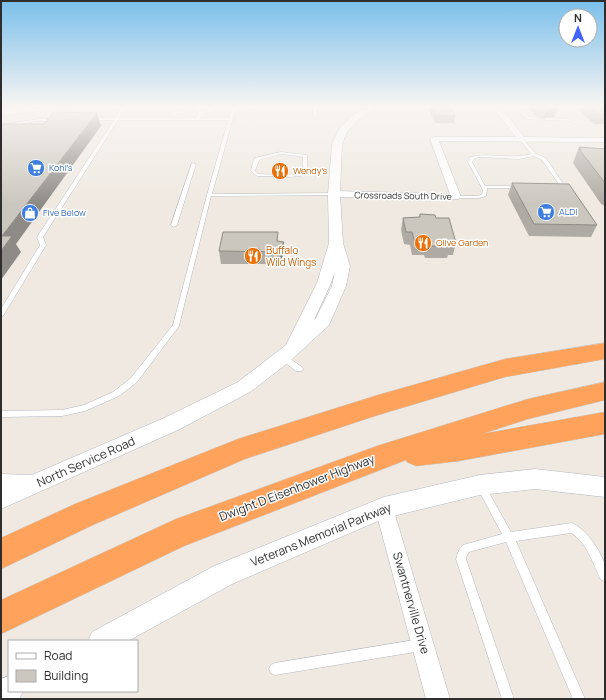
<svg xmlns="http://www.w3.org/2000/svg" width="606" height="700" viewBox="0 0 606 700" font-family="Manrope,sans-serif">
<rect width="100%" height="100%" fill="#efe9e1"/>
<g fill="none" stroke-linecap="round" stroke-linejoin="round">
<defs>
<g id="service">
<path d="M123 106H127L119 118H196L198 113 196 106H200L201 112 209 110 211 106H215L212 112 202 114 200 118H229L232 106H257L255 107H236L212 194 334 193 336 194 334 195 211 196 179 326 137 382 119 396 85 411 62 416 1 417V411L62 410 84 405 113 392 131 378 173 325 207 195 228 120H118L43 237 46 245 3 316H1V309L40 245 37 237 114 120H91L89 119 91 118H115Z"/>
<path d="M183 106H187C183 111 174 117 168 115L180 109Z"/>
<path d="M313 106H317L316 116 313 115Z"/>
<path d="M514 106H518L529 117 542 119 540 120 527 119Z"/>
<path d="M546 118 571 119 573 120 571 121 545 120 544 119Z"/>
<path d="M39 119H56L58 120 56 121H39L1 127V125Z"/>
<path d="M521 139H523L536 154 546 158 566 188V189H557V187H561L542 160 534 156 519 159 479 157 474 159 472 162 485 186H519L521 187 519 188H487V190L486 196 479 198H454V197L456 196H478L482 194 483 190 468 162 470 157C492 152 511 160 531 154L521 141Z"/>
<path d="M281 152 307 155V174C297 179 269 176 257 176L251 171 253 162 255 158ZM281 154 303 157V172L300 174 279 175 258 174 255 171 259 160Z"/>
<path d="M192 163 196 164 177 225 174 227 172 226 171 225Z"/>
<path d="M283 354 302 367 303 369 302 371H296L280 359 279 357 280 355Z"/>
<path d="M481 483 484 484 511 532 572 523C586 529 601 551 605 565 606 570 605 576 605 581L601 580C593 564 587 542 571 533L516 541 585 699H573L506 542 469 552 467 555 466 559 514 699H502L456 559 459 550 463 545 502 534 477 487 478 484Z"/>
<path d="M421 639 425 641 427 645 425 649 421 651 275 675 271 673 269 669 271 665 275 663Z"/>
</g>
<g id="minor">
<path d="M492 106H500L524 137 605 138V142L439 141 461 197 459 199 334 197 329 194 334 191 450 194 430 139 434 137H516Z"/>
<path d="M384 499 390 502 393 508 450 699H426L375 508 378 502Z"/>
</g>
<g id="tertiary">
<path d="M37 106H65L61 109 1 115V109Z"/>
<path d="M369 106H379L359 119 347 132 342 144 340 194 343 243 350 266 346 286 329 325 289 362 250 392 178 430 1 509V474L32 475 164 418 238 382 286 345 317 283 329 243 328 194 332 144 339 129 353 115ZM335 271 332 286 316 318 314 320 331 283Z"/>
<path d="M535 469 605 477V497L535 489 480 495 385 518 232 584 128 641H88L92 632 214 566 384 497 480 475Z"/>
<path d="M9 676V691H23L19 699H1V679Z"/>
</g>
<g id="motorway">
<path d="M605 343V359L505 377 378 415 245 459 95 524 1 569V538L75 504 238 439 378 395 505 359Z"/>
<path d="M605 382V400L528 419 482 434 605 412V434L459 461 416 466 407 462 406 460 184 546 1 634V600L176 519 377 446 528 399Z"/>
</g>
</defs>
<!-- service casing -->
<use href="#service" stroke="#b4b7c1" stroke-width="1"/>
<!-- minor casing -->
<use href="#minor" stroke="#b4b7c1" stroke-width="1"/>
<!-- tertiary casing -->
<use href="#tertiary" stroke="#b4b7c1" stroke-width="1"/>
<!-- motorway casing -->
<use href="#motorway" stroke="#c9c9c9" stroke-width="1"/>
<!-- service -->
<use href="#service" fill="#fff" fill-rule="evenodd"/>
<!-- minor -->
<use href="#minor" fill="#fff" fill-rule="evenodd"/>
<!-- tertiary -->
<use href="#tertiary" fill="#fff" fill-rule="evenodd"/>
<!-- motorway -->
<use href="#motorway" fill="#ffa35c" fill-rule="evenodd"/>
</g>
<!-- wall -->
<g fill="#afaba4">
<path d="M428 106H449L455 116 454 123H435L428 108Z"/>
<path d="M526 106H557L554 117 543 118 535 116Z"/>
<path d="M578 106H605V124H594L577 108Z"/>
<path d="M579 147 605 149V206L601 204 573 163Z"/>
<path d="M512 183 597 225 591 237 529 236 508 195Z"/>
<path d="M420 214 436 218 456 243 453 255H448L447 258H425L424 255H412L410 245 404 244 401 230 403 218 419 217Z"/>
<path d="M278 241 284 242V254L278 264H221L219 251Z"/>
</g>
<!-- shaded-wall -->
<g fill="#8e8b86">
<path d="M558 107 554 117 543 118 547 108Z"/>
<path d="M97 113 101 126 16 244 21 252 1 280V251L2 236Z"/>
<path d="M278 232V244L284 242V254L278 264 277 252Z"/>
</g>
<!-- building -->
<g fill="#cbc7bf" stroke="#8e8b86">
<path d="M431 106H449L455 116H436Z"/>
<path d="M538 106H557L558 107 547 108Z"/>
<path d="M590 106H605V114H599Z"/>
<path d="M54 112 97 113 2 236H12L1 251V124H44Z"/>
<path d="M579 147 605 149V183L579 149H581Z"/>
<path d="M512 183 569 184 597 225 534 224Z"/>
<path d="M420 214 435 215 436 218H449L456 243H450V246H428L427 243H415L412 232H406L403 218 420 217Z"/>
<path d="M223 232H278L277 241 284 242 277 252 219 251Z"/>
</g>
<!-- sky -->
<linearGradient id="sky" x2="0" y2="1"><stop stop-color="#7abfeb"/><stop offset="0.52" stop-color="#f8f5f2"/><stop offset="1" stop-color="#f8f5f2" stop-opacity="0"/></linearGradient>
<rect width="606" height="204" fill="url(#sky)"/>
<!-- icons -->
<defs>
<symbol id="supermarket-disc" viewBox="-11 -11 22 22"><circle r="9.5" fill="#3f7fe0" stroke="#fff"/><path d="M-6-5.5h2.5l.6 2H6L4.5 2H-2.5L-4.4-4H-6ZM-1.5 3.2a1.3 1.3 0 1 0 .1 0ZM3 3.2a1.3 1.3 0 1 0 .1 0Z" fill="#fff"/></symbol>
<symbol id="restaurant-disc" viewBox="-11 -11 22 22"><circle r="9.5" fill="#e8710a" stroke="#fff"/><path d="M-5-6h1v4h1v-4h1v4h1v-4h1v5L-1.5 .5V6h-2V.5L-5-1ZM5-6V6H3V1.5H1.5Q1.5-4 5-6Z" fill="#fff"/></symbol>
<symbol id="shop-disc" viewBox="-11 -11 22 22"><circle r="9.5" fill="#3f7fe0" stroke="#fff"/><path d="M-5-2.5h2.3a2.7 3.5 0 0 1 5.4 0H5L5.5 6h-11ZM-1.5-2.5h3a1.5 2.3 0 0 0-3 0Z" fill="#fff"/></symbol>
</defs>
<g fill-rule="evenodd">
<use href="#supermarket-disc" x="26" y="158" width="20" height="20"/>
<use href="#restaurant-disc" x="270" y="161" width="20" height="20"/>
<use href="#supermarket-disc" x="536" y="202" width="20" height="20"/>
<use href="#shop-disc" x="20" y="203" width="20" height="20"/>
<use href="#restaurant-disc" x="413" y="233" width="20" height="20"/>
<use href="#restaurant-disc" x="243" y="246" width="20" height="20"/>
</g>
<g text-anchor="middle" stroke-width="3" stroke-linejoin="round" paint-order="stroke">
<!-- far-shop labels -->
<g font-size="9" fill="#366cbe" stroke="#fff" text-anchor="start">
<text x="49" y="171">Kohl's</text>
<text x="559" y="215">ALDI</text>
<text x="43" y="216">Five Below</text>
</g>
<!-- far-food labels -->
<g font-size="9" fill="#c56008" stroke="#fff" text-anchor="start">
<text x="293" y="174">Wendy's</text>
<text x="436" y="246">Olive Garden</text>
</g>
<!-- far-street labels -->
<g font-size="9" fill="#2e2e2e" stroke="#fff">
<text transform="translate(403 196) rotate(1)" y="3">Crossroads South Drive</text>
</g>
<!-- food labels -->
<g font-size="10" fill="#c56008" stroke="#fff" text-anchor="start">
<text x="266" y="254">Buffalo<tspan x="266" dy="12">Wild Wings</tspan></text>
</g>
<!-- near-street labels -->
<g font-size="12" fill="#2e2e2e" stroke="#fff">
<text transform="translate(86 462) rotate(-24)" y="4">North Service Road</text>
<text transform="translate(297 488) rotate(-21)" y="4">Dwight D Eisenhower Highway</text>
<text transform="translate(321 535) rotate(-22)" y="4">Veterans Memorial Parkway</text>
<text transform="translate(411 603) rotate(74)" y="4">Swantnerville Drive</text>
</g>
</g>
<!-- border -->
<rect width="606" height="700" fill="none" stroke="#2e2e2e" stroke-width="4"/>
<!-- legend -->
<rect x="8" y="640" width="130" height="52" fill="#ffffff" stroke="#ababab"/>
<rect x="16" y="653" width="20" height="6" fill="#ffffff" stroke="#ababab"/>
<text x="44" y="660" font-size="12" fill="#2e2e2e">Road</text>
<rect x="16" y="670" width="20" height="12" fill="#cbc7bf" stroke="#ababab"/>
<text x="44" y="680" font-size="12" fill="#2e2e2e">Building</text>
<!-- north arrow -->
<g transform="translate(578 28)"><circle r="19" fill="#ffffff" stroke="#ababab"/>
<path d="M0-3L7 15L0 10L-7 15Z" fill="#4264fb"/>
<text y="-6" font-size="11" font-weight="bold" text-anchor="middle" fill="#2e2e2e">N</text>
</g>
</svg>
